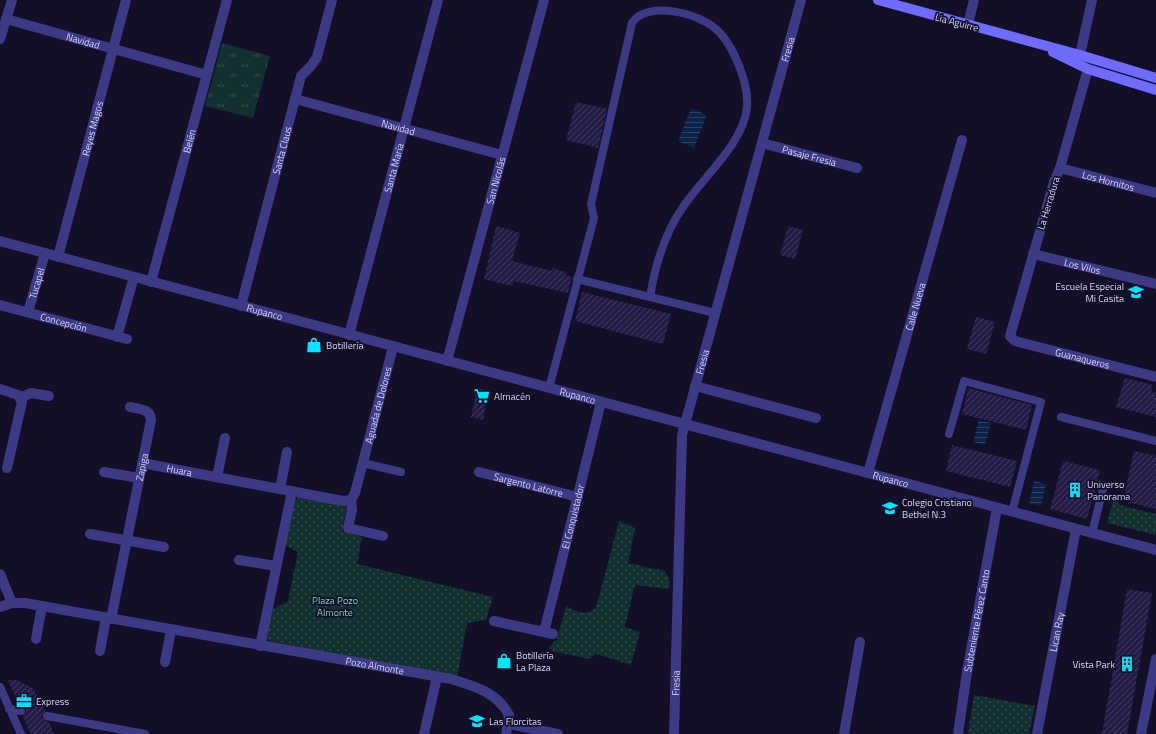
<svg xmlns="http://www.w3.org/2000/svg" width="1156" height="734" viewBox="0 0 1156 734" font-family="'Titillium Web',sans-serif">
<defs>
<pattern id="grass-tufts" width="24" height="20" patternUnits="userSpaceOnUse"><rect width="24" height="20" fill="#12302f"/><path d="M3 7l-1-3M5 7V3M7 7l1-3M15 17l-1-3M17 17v-4M19 17l1-3" fill="none" stroke="#344d4e"/></pattern>
<pattern id="park-dots" width="8" height="8" patternUnits="userSpaceOnUse"><rect width="8" height="8" fill="#12302f"/><path d="M2 2h.1M6 6h.1" fill="none" stroke="#344d4e" stroke-width="1.8" stroke-linecap="round"/></pattern>
<pattern id="water-rules" width="6" height="5" patternUnits="userSpaceOnUse"><rect width="6" height="5" fill="#0c2248"/><path d="M0 2.5h6" fill="none" stroke="#2f4163"/></pattern>
<pattern id="building-hatch" width="6" height="6" patternUnits="userSpaceOnUse"><rect width="6" height="6" fill="#241b47"/><path d="M-1 1l2-2M0 6l6-6M5 7l2-2" fill="none" stroke="#433b63"/></pattern>
</defs>
<rect width="100%" height="100%" fill="#130f26"/>
<!-- grass -->
<path fill="url(#grass-tufts)" d="M222 43 270 56 253 118 205 106Z"/>
<!-- park -->
<g fill="url(#park-dots)">
<path d="M1115 493 1119 505 1156 514V535L1107 523Z"/>
<path d="M302 496 347 507 342 531 362 537 357 564 493 597 486 620 467 623 457 678 266 640 271 610 288 601 298 552 285 545 294 501Z"/>
<path d="M619 521 635 528 628 563 665 571 669 578 670 587 667 589 636 585 634 588 625 627 640 632 631 665 597 654 589 659 552 651 549 648 557 639 566 606C577 612 585 616 596 608Z"/>
<path d="M974 695 1035 706 1029 734H968Z"/>
</g>
<!-- water -->
<g fill="url(#water-rules)">
<path d="M691 108 707 115 694 148 678 141Z"/>
<path d="M979 420 991 423 985 445 973 442Z"/>
<path d="M1034 481 1046 484 1041 506 1029 503Z"/>
</g>
<!-- building -->
<g fill="url(#building-hatch)">
<path d="M576 102 607 109 598 148 566 140Z"/>
<path d="M496 226 520 233 512 261 552 271 553 268 566 272 565 275 572 277 568 293 514 281 512 286 484 279Z"/>
<path d="M788 226 803 230 795 259 780 255Z"/>
<path d="M582 292 671 314 663 344 575 321Z"/>
<path d="M976 317 995 322 986 354 967 349Z"/>
<path d="M1125 378 1153 385 1151 392 1156 393V417L1116 407Z"/>
<path d="M477 388 489 391 483 420 471 417Z"/>
<path d="M968 388 1032 405 1026 430 962 414Z"/>
<path d="M952 445 1017 461 1010 487 946 471Z"/>
<path d="M1134 451 1156 456V509L1123 501Z"/>
<path d="M1063 461 1100 470 1087 519 1050 509Z"/>
<path d="M1127 589 1152 593 1127 734H1102Z"/>
<path d="M8 680H16L33 688 45 711 42 715V718L49 722 54 734H31L23 716 26 712V709L19 705Z"/>
</g>
<g fill="none" stroke-linecap="round" stroke-linejoin="round">
<!-- service -->
<g stroke="#3d3a85" stroke-width="8">
<path d="M577 279 715 313"/>
<path d="M549 388 594 218 591 204 632 23C646 0 703 12 721 34 735 50 749 85 747 107 744 143 703 177 683 207 664 234 655 266 650 297"/>
<path d="M1061 417 1156 441"/>
<path d="M949 434 964 381 1041 402 1012 512"/>
<path d="M363 463 401 472"/>
<path d="M1092 533 1104 485"/>
<path d="M0 687 21 734"/>
<path d="M9 709 21 711"/>
<path d="M47 716 145 734"/>
</g>
<!-- minor -->
<g stroke="#3d3a85" stroke-width="10">
<path id="s1" d="M6 19 207 75"/>
<path d="M968 24 974 0"/>
<path d="M1080 55 1092 0"/>
<path id="s2" d="M1088 69 1060 168 1054 182 1010 336 1015 341 1156 377"/>
<path id="s3" d="M295 99 502 155"/>
<path id="s4" d="M762 143 857 168"/>
<path id="s5" d="M1060 168 1156 193"/>
<path id="s6" d="M0 241 1156 550"/>
<path id="s7" d="M1033 254 1156 284"/>
<path id="s8" d="M58 257 126 0"/>
<path id="s9" d="M151 282 227 0"/>
<path id="s10" d="M0 305 127 339"/>
<path id="s11" d="M241 306 301 76 311 66 317 57 332 0"/>
<path id="s12" d="M28 312 45 253"/>
<path id="s13" d="M349 335 438 0"/>
<path d="M117 337 134 277"/>
<path id="s14" d="M447 361 544 0"/>
<path d="M695 386 816 418"/>
<path d="M0 389 18 395 22 402 7 468"/>
<path d="M20 398 31 393 49 396"/>
<path id="s15" d="M142 463 343 501 351 500"/>
<path d="M104 472 139 478"/>
<path id="s16" d="M479 472 578 497"/>
<path id="s17" d="M868 473 962 140"/>
<path d="M217 477 225 438"/>
<path d="M280 489 287 452"/>
<path id="s18" d="M351 500 355 493 393 347"/>
<path d="M351 500 352 510 348 528 383 536"/>
<path d="M90 534 164 547"/>
<path d="M239 560 276 566"/>
<path d="M0 574 12 603"/>
<path id="s19" d="M0 607 12 603H25L451 679C474 686 497 692 509 715L506 734"/>
<path id="s20" d="M111 619 151 420C151 409 139 409 130 407"/>
<path d="M494 621 553 634"/>
<path id="s21" d="M544 632 601 402"/>
<path d="M36 639 42 606"/>
<path d="M260 646 292 491"/>
<path d="M100 651 106 618"/>
<path d="M165 662 171 630"/>
<path d="M508 724 558 734"/>
<path d="M424 734 437 677"/>
<path d="M844 734 860 642"/>
<path id="s22" d="M958 734 967 672 997 508"/>
<path id="s23" d="M1037 734 1076 529"/>
<path d="M1141 734 1156 659"/>
</g>
<!-- tertiary -->
<g stroke="#3d3a85" stroke-width="10">
<path d="M0 39 12 0"/>
<path id="s24" d="M674 734 682 435 801 0"/>
</g>
<!-- secondary -->
<g stroke="#6f6bff" stroke-width="10">
<path d="M878 0 1080 55 1156 78"/>
<path d="M1053 52 1088 69 1156 90"/>
</g>
</g>
<!-- icons -->
<defs>
<symbol id="school-bare" viewBox="-9 -9 18 18"><path d="M0-5L7-2L0 1L-7-2ZM-4 1L0 2.5L4 1V4Q0 6-4 4Z" fill="#00e5ff" stroke="#130f26" stroke-width="2.5" paint-order="stroke"/></symbol>
<symbol id="shop-bare" viewBox="-9 -9 18 18"><path d="M-5-2.5h2.3a2.7 3.5 0 0 1 5.4 0H5L5.5 6h-11ZM-1.5-2.5h3a1.5 2.3 0 0 0-3 0Z" fill="#00e5ff" stroke="#130f26" stroke-width="2.5" paint-order="stroke"/></symbol>
<symbol id="supermarket-bare" viewBox="-9 -9 18 18"><path d="M-6-5.5h2.5l.6 2H6L4.5 2H-2.5L-4.4-4H-6ZM-1.5 3.2a1.3 1.3 0 1 0 .1 0ZM3 3.2a1.3 1.3 0 1 0 .1 0Z" fill="#00e5ff" stroke="#130f26" stroke-width="2.5" paint-order="stroke"/></symbol>
<symbol id="building-bare" viewBox="-9 -9 18 18"><path d="M-4-6H4V6H1V3H-1V6H-4ZM-2.5-4.3h1.7v1.8h-1.7ZM.8-4.3h1.7v1.8H.8ZM-2.5-1h1.7V.8h-1.7ZM.8-1h1.7V.8H.8Z" fill="#00e5ff" stroke="#130f26" stroke-width="2.5" paint-order="stroke"/></symbol>
<symbol id="office-bare" viewBox="-9 -9 18 18"><path d="M-6-3h4V-5.5h4V-3h4V5H-6ZM-1-4.5V-3h2v-1.5ZM-6 0V1H6V0Z" fill="#00e5ff" stroke="#130f26" stroke-width="2.5" paint-order="stroke"/></symbol>
</defs>
<g fill-rule="evenodd">
<use href="#school-bare" x="1125" y="281" width="22" height="22"/>
<use href="#shop-bare" x="303" y="334" width="22" height="22"/>
<use href="#supermarket-bare" x="471" y="385" width="22" height="22"/>
<use href="#building-bare" x="1064" y="479" width="22" height="22"/>
<use href="#school-bare" x="879" y="497" width="22" height="22"/>
<use href="#shop-bare" x="493" y="650" width="22" height="22"/>
<use href="#building-bare" x="1116" y="653" width="22" height="22"/>
<use href="#office-bare" x="13" y="690" width="22" height="22"/>
<use href="#school-bare" x="466" y="710" width="22" height="22"/>
</g>
<g text-anchor="middle" stroke-width="3.5" stroke-linejoin="round" paint-order="stroke">
<!-- street labels -->
<g font-size="10" fill="#d9d4ff" stroke="#130f26">
<text transform="translate(957 22) rotate(15)" y="4">Lia Aguirre</text>
<text dy="4" stroke="none"><textPath href="#s1" startOffset="80">Navidad</textPath></text>
<text dy="4" stroke="none"><textPath href="#s24" startOffset="699">Fresia</textPath></text>
<text dy="4" stroke="none"><textPath href="#s3" startOffset="107">Navidad</textPath></text>
<text dy="4" stroke="none"><textPath href="#s8" startOffset="133">Reyes Magos</textPath></text>
<text dy="4" stroke="none"><textPath href="#s9" startOffset="146">Belén</textPath></text>
<text dy="4" stroke="none"><textPath href="#s11" startOffset="161">Santa Claus</textPath></text>
<text dy="4" stroke="none"><textPath href="#s4" startOffset="49">Pasaje Fresia</textPath></text>
<text dy="4" stroke="none"><textPath href="#s13" startOffset="173">Santa María</textPath></text>
<text dy="4" stroke="none"><textPath href="#s14" startOffset="187">San Nicolás</textPath></text>
<text dy="4" stroke="none"><textPath href="#s5" startOffset="50">Los Hornitos</textPath></text>
<text transform="translate(1048 203) rotate(-73)" y="4">La Herradura</text>
<text dy="4" stroke="none"><textPath href="#s7" startOffset="51">Los Vilos</textPath></text>
<text dy="4" stroke="none"><textPath href="#s12" startOffset="30">Tucapel</textPath></text>
<text dy="4" stroke="none"><textPath href="#s17" startOffset="173">Calle Nueva</textPath></text>
<text dy="4" stroke="none"><textPath href="#s6" startOffset="274">Rupanco</textPath></text>
<text dy="4" stroke="none"><textPath href="#s10" startOffset="66">Concepción</textPath></text>
<text dy="4" stroke="none"><textPath href="#s2" startOffset="355">Guanaqueros</textPath></text>
<text dy="4" stroke="none"><textPath href="#s24" startOffset="375">Fresia</textPath></text>
<text dy="4" stroke="none"><textPath href="#s6" startOffset="598">Rupanco</textPath></text>
<text dy="4" stroke="none"><textPath href="#s18" startOffset="99">Aguada de Dolores</textPath></text>
<text dy="4" stroke="none"><textPath href="#s20" startOffset="155">Zapiga</textPath></text>
<text dy="4" stroke="none"><textPath href="#s15" startOffset="38">Huara</textPath></text>
<text dy="4" stroke="none"><textPath href="#s6" startOffset="922">Rupanco</textPath></text>
<text dy="4" stroke="none"><textPath href="#s16" startOffset="51">Sargento Latorre</textPath></text>
<text dy="4" stroke="none"><textPath href="#s21" startOffset="119">El Conquistador</textPath></text>
<text dy="4" stroke="none"><textPath href="#s22" startOffset="115">Subteniente Pérez Canto</textPath></text>
<text dy="4" stroke="none"><textPath href="#s23" startOffset="104">Lican Ray</textPath></text>
<text dy="4" stroke="none"><textPath href="#s19" startOffset="381">Pozo Almonte</textPath></text>
<text dy="4" stroke="none"><textPath href="#s24" startOffset="51">Fresia</textPath></text>
</g>
<!-- poi labels -->
<g font-size="10" fill="#d9d4ff" stroke="#130f26" text-anchor="start">
<text x="1124" y="290" text-anchor="end">Escuela Especial<tspan x="1124" dy="12">Mi Casita</tspan></text>
<text x="326" y="349">Botillería</text>
<text x="494" y="400">Almacén</text>
<text x="1087" y="488">Universo<tspan x="1087" dy="12">Panorama</tspan></text>
<text x="902" y="506">Colegio Cristiano<tspan x="902" dy="12">Bethel N.3</tspan></text>
<text x="516" y="659">Botillería<tspan x="516" dy="12">La Plaza</tspan></text>
<text x="1115" y="668" text-anchor="end">Vista Park</text>
<text x="36" y="705">Express</text>
<text x="489" y="725">Las Florcitas</text>
</g>
<!-- park labels -->
<g font-size="10" fill="#5fe0c0" stroke="#130f26">
<text x="335" y="604">Plaza Pozo<tspan x="335" dy="12">Almonte</tspan></text>
</g>
</g>
</svg>
